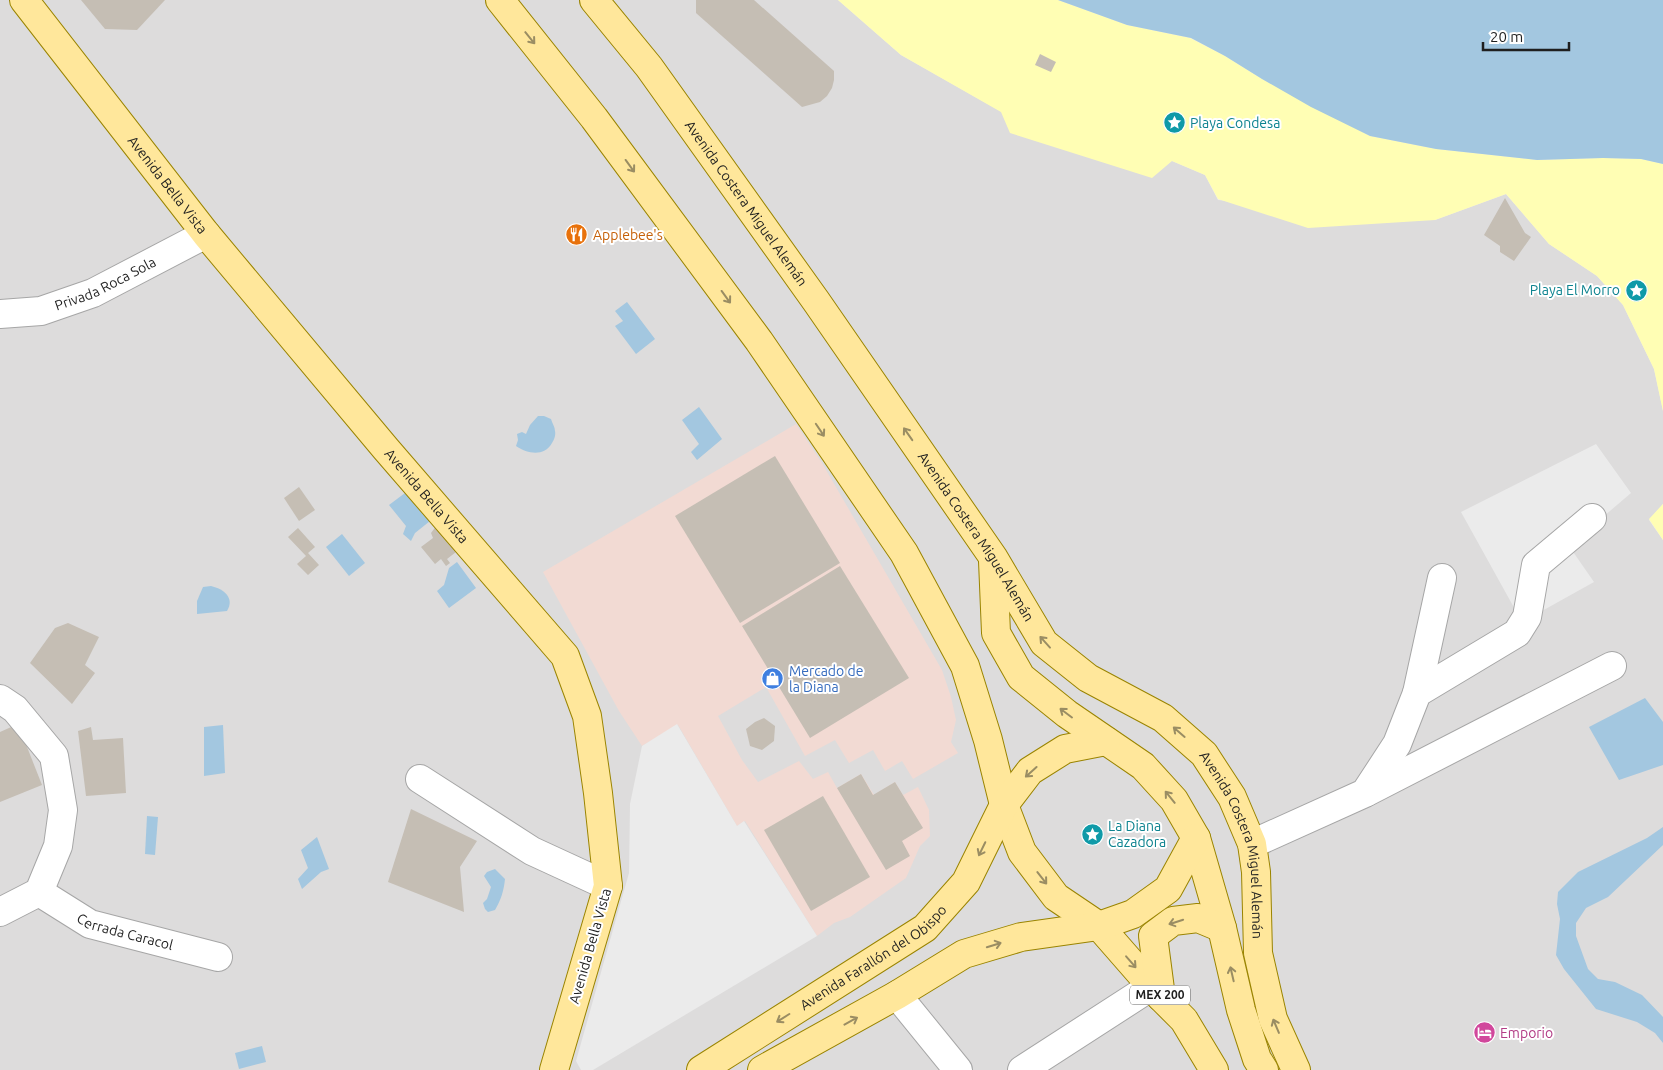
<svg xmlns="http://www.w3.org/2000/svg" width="1663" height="1070" viewBox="0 0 1663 1070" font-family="Ubuntu,sans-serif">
<rect width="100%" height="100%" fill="#f0efe5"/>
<!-- residential -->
<path fill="#dddcdc" d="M0 0H838L901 55 1002 112 1172 161 1205 175 1218 200 1435 220 1506 194 1549 244 1597 276 1623 305 1654 369 1663 411V504L1649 520 1663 540V1070H0Z"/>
<!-- commercial -->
<path fill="#f2dad3" d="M796 424 822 463 942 670 951 697 956 720 951 742 958 753 913 779 902 761 885 771 873 750 849 763 835 740 805 756 766 687 718 716 742 760 758 782 799 761 813 779 828 772 837 788 861 774 874 795 895 782 903 795 918 787 929 810 930 836 920 846 906 878 850 917 834 923 817 936 745 821 737 826 678 725 642 746 619 711 543 572Z"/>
<!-- sand -->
<g fill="#fffeb4">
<path d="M838 0H1058L1127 25 1190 38 1225 56 1262 79 1370 136 1436 149 1537 160 1603 158 1641 159 1663 164V411L1654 369 1623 305 1597 276 1549 244 1506 194 1435 220 1308 228 1218 199 1205 175 1172 161 1152 178 1010 133 1001 112 901 55Z"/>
<path d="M1663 504V540L1649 519Z"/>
</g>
<!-- parking -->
<g fill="#ebebeb">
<path d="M1596 444 1631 493 1569 546 1594 582 1522 622 1461 512Z"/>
<path d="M677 724 737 826 744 821 817 936 593 1070H581L576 1061 629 873 630 804 642 746Z"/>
</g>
<!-- water -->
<g fill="#a3c7e0">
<path d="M1058 0H1663V164L1641 159 1603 158 1537 160 1436 149 1370 136 1311 107 1262 79 1225 56 1191 38 1127 25Z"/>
<path d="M627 302 655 339 636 354 615 326 623 321 615 311Z"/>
<path d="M699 407 722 439 697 460 691 452 699 444 682 420Z"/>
<path d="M538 416H544L551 419C552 423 555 427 555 431 556 435 554 440 552 443 544 457 528 454 516 446L518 440 517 434 522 432 526 434 530 425Z"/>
<path d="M409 490 430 521 415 533 411 541 403 534 406 526 389 505Z"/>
<path d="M342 534 365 563 349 576 326 547Z"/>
<path d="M457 562 476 588 449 608 437 591 444 585 449 568Z"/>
<path d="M211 586C224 589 235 598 227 611L197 614V601L203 587Z"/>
<path d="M1645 698 1663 722V765L1619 780 1589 727Z"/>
<path d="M223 725 225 773 204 776V727Z"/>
<path d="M147 816 158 817 155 855 145 854Z"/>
<path d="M1663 827V845L1608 897 1586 908 1576 923V936L1588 969 1598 979 1615 982 1642 995 1663 1017V1043L1655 1033 1637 1022 1596 1009 1564 969 1556 955 1560 919 1557 904 1558 892 1578 872 1647 838Z"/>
<path d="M317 837 329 869 321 872 302 889 298 879 308 868 301 850Z"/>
<path d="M495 869 505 879C504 890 501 900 495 910L488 912 485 909 483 903 487 899 491 887 484 876 487 872Z"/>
<path d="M262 1046 266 1062 239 1069 235 1053Z"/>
</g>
<!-- building -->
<g fill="#c5beb4">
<path d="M81 0H165L137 30 105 29Z"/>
<path d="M696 0H754L834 71V80L832 88 827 96 820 102 802 107 696 13Z"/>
<path d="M1040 54 1056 62 1051 72 1035 65Z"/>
<path d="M1505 198 1525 233 1531 237 1514 261 1500 252V246L1484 235Z"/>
<path d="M775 456 840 563 740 623 675 516Z"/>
<path d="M299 487 315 510 299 521 284 498Z"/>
<path d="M440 521 459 545 453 548 456 552 447 559 450 563 446 566 441 559 435 564 421 547 433 538 431 533Z"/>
<path d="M298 528 315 547 308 553 319 565 308 575 297 564 306 556 288 537Z"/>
<path d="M840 566 909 678 810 738 742 626Z"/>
<path d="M68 623 99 637 85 665 95 673 72 704 30 663 55 628Z"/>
<path d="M764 718 775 726 774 741 762 750 750 746 746 729 755 722Z"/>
<path d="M18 724 42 785 0 802V732Z"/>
<path d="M91 727 93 740 123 738 126 793 86 796 78 731Z"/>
<path d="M861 774 873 795 895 782 923 828 902 841 910 856 886 870 837 788Z"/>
<path d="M823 796 870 877 811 911 764 830Z"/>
<path d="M411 809 477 841 460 867 464 912 388 882Z"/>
</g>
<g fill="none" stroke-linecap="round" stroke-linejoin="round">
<defs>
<g id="minor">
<path id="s1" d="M0 314 41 311 93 293 206 234"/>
<path d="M1417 693 1442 578"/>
<path d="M0 699 15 709 54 756 63 810 58 846 39 892 0 912"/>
<path d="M420 779 532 851 608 886"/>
<path d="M1367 792 1612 666"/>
<path d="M1252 844 1365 793 1397 744 1417 693 1517 633 1527 617 1536 565 1592 518"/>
<path id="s2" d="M39 892 90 924 218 957"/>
<path d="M897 995 958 1070"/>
<path d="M1022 1070 1152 986"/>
</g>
<g id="major">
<path id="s3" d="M24 0 206 234 386 449 565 656 587 716 598 793 608 886 554 1070"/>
<path d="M500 0 594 118 759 341 904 553 965 666 988 740 1004 805 1022 852 1056 897 1099 926 1161 997 1184 1020 1214 1070"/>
<path id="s4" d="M594 0 649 67 816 301 993 557 1044 643 1088 678 1163 718 1204 754 1232 797 1252 844 1256 872 1258 953 1273 1019 1296 1070"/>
<path d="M993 561 996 633 1021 677 1067 714 1143 766 1174 800 1196 838 1222 928 1241 1010 1257 1059 1264 1070"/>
<path d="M1161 997 1153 936 1173 921 1198 918 1222 928"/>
<path id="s5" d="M701 1070 925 928 966 882 1004 805 1030 771 1065 749 1106 741"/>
<path d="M762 1070 897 995 964 954 1021 937 1099 926 1133 914 1168 889 1196 838"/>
</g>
</defs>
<!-- minor casing -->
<use href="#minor" stroke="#a6a6a6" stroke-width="30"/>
<!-- major casing -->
<use href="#major" stroke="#9a8400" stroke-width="30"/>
<!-- minor -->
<use href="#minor" stroke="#fff" stroke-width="28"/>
<!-- major -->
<use href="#major" stroke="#ffe79b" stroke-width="28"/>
</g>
<!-- one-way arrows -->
<defs><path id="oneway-shaft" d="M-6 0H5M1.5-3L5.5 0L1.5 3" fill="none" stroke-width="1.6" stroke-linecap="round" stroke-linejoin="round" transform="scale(1.25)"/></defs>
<g stroke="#9a8d63">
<use href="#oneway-shaft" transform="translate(530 38) rotate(51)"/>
<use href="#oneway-shaft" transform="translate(630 166) rotate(54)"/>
<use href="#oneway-shaft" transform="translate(726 297) rotate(54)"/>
<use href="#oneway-shaft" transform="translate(820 430) rotate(56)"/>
<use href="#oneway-shaft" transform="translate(908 434) rotate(-125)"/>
<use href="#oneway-shaft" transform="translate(1045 642) rotate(-132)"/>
<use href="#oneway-shaft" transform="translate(1066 713) rotate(-143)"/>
<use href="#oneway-shaft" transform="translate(1179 732) rotate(-139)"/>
<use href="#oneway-shaft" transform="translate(1031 772) rotate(138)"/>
<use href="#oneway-shaft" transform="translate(1170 797) rotate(-129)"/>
<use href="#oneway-shaft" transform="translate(982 849) rotate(116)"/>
<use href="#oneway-shaft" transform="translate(1042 878) rotate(52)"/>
<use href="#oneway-shaft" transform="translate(1176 922) rotate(162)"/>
<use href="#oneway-shaft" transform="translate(994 945) rotate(-17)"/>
<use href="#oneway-shaft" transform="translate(1131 962) rotate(49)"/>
<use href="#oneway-shaft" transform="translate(1232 974) rotate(-103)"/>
<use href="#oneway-shaft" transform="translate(783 1018) rotate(148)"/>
<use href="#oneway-shaft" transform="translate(851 1021) rotate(-29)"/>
<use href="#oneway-shaft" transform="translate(1276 1026) rotate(-113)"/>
</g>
<!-- icons -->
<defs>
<symbol id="sight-disc" viewBox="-11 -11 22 22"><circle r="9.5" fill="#0f9aa8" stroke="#fff"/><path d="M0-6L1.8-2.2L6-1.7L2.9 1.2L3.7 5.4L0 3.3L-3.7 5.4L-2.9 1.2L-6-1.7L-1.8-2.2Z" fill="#fff"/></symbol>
<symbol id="restaurant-disc" viewBox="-11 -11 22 22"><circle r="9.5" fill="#e8710a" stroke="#fff"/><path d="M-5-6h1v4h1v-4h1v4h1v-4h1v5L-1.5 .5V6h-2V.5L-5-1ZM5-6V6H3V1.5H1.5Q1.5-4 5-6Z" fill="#fff"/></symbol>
<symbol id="shop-disc" viewBox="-11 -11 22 22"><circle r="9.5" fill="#3f7fe0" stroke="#fff"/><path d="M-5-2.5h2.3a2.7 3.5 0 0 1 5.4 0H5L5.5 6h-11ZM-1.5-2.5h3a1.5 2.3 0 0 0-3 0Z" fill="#fff"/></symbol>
<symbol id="hotel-disc" viewBox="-11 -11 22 22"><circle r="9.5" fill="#d1479c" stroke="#fff"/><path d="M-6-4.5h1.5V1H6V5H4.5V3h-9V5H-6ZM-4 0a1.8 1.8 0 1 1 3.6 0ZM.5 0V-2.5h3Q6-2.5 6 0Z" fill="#fff"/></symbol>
</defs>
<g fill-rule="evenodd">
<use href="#sight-disc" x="1162" y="110" width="25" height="25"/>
<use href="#restaurant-disc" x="564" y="222" width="25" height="25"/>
<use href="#sight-disc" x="1624" y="278" width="25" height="25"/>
<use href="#shop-disc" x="760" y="666" width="25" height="25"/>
<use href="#sight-disc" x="1080" y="822" width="25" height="25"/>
<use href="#hotel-disc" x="1472" y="1020" width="25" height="25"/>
</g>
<g text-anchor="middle" stroke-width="4" stroke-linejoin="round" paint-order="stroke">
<!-- shield labels -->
<rect fill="#fff" stroke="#626262" stroke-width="1" x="1130" y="985.5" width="60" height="19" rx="4"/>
<g font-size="12" font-weight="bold" fill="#1f1f1f">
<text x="1160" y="999">MEX 200</text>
</g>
<!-- culture labels -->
<g font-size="14" fill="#0d838f" stroke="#fff" text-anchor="start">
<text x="1190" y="128">Playa Condesa</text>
<text x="1620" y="295" text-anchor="end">Playa El Morro</text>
<text x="1108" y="831">La Diana<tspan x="1108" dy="16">Cazadora</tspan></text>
</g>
<!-- street labels -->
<g font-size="14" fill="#1f1f1f" stroke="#fff">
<text dy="5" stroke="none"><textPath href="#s3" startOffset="234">Avenida Bella Vista</textPath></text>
<text dy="5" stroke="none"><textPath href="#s4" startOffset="254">Avenida Costera Miguel Alemán</textPath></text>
<text dy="5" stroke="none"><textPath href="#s1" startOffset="111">Privada Roca Sola</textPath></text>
<text dy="5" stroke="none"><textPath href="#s3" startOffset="639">Avenida Bella Vista</textPath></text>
<text dy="5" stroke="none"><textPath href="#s4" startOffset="659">Avenida Costera Miguel Alemán</textPath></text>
<text dy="5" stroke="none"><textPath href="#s4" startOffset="1079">Avenida Costera Miguel Alemán</textPath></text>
<text dy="5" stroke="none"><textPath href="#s2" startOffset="96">Cerrada Caracol</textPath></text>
<text transform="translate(590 946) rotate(-74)" y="5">Avenida Bella Vista</text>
<text dy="5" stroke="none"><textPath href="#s5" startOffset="206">Avenida Farallón del Obispo</textPath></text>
</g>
<!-- food labels -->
<g font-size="14" fill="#c56008" stroke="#fff" text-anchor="start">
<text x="593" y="240">Applebee's</text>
</g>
<!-- shop labels -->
<g font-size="14" fill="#366cbe" stroke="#fff" text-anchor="start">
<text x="789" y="676">Mercado de<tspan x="789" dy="16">la Diana</tspan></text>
</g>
<!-- hotel labels -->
<g font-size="14" fill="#b23c85" stroke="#fff" text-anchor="start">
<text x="1500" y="1038">Emporio</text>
</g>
</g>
<!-- scale -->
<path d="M1483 42v8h86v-8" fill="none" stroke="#1f1f1f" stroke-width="2.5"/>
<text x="1490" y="42" font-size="15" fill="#1f1f1f" stroke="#ffffff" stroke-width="4" paint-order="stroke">20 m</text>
</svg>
